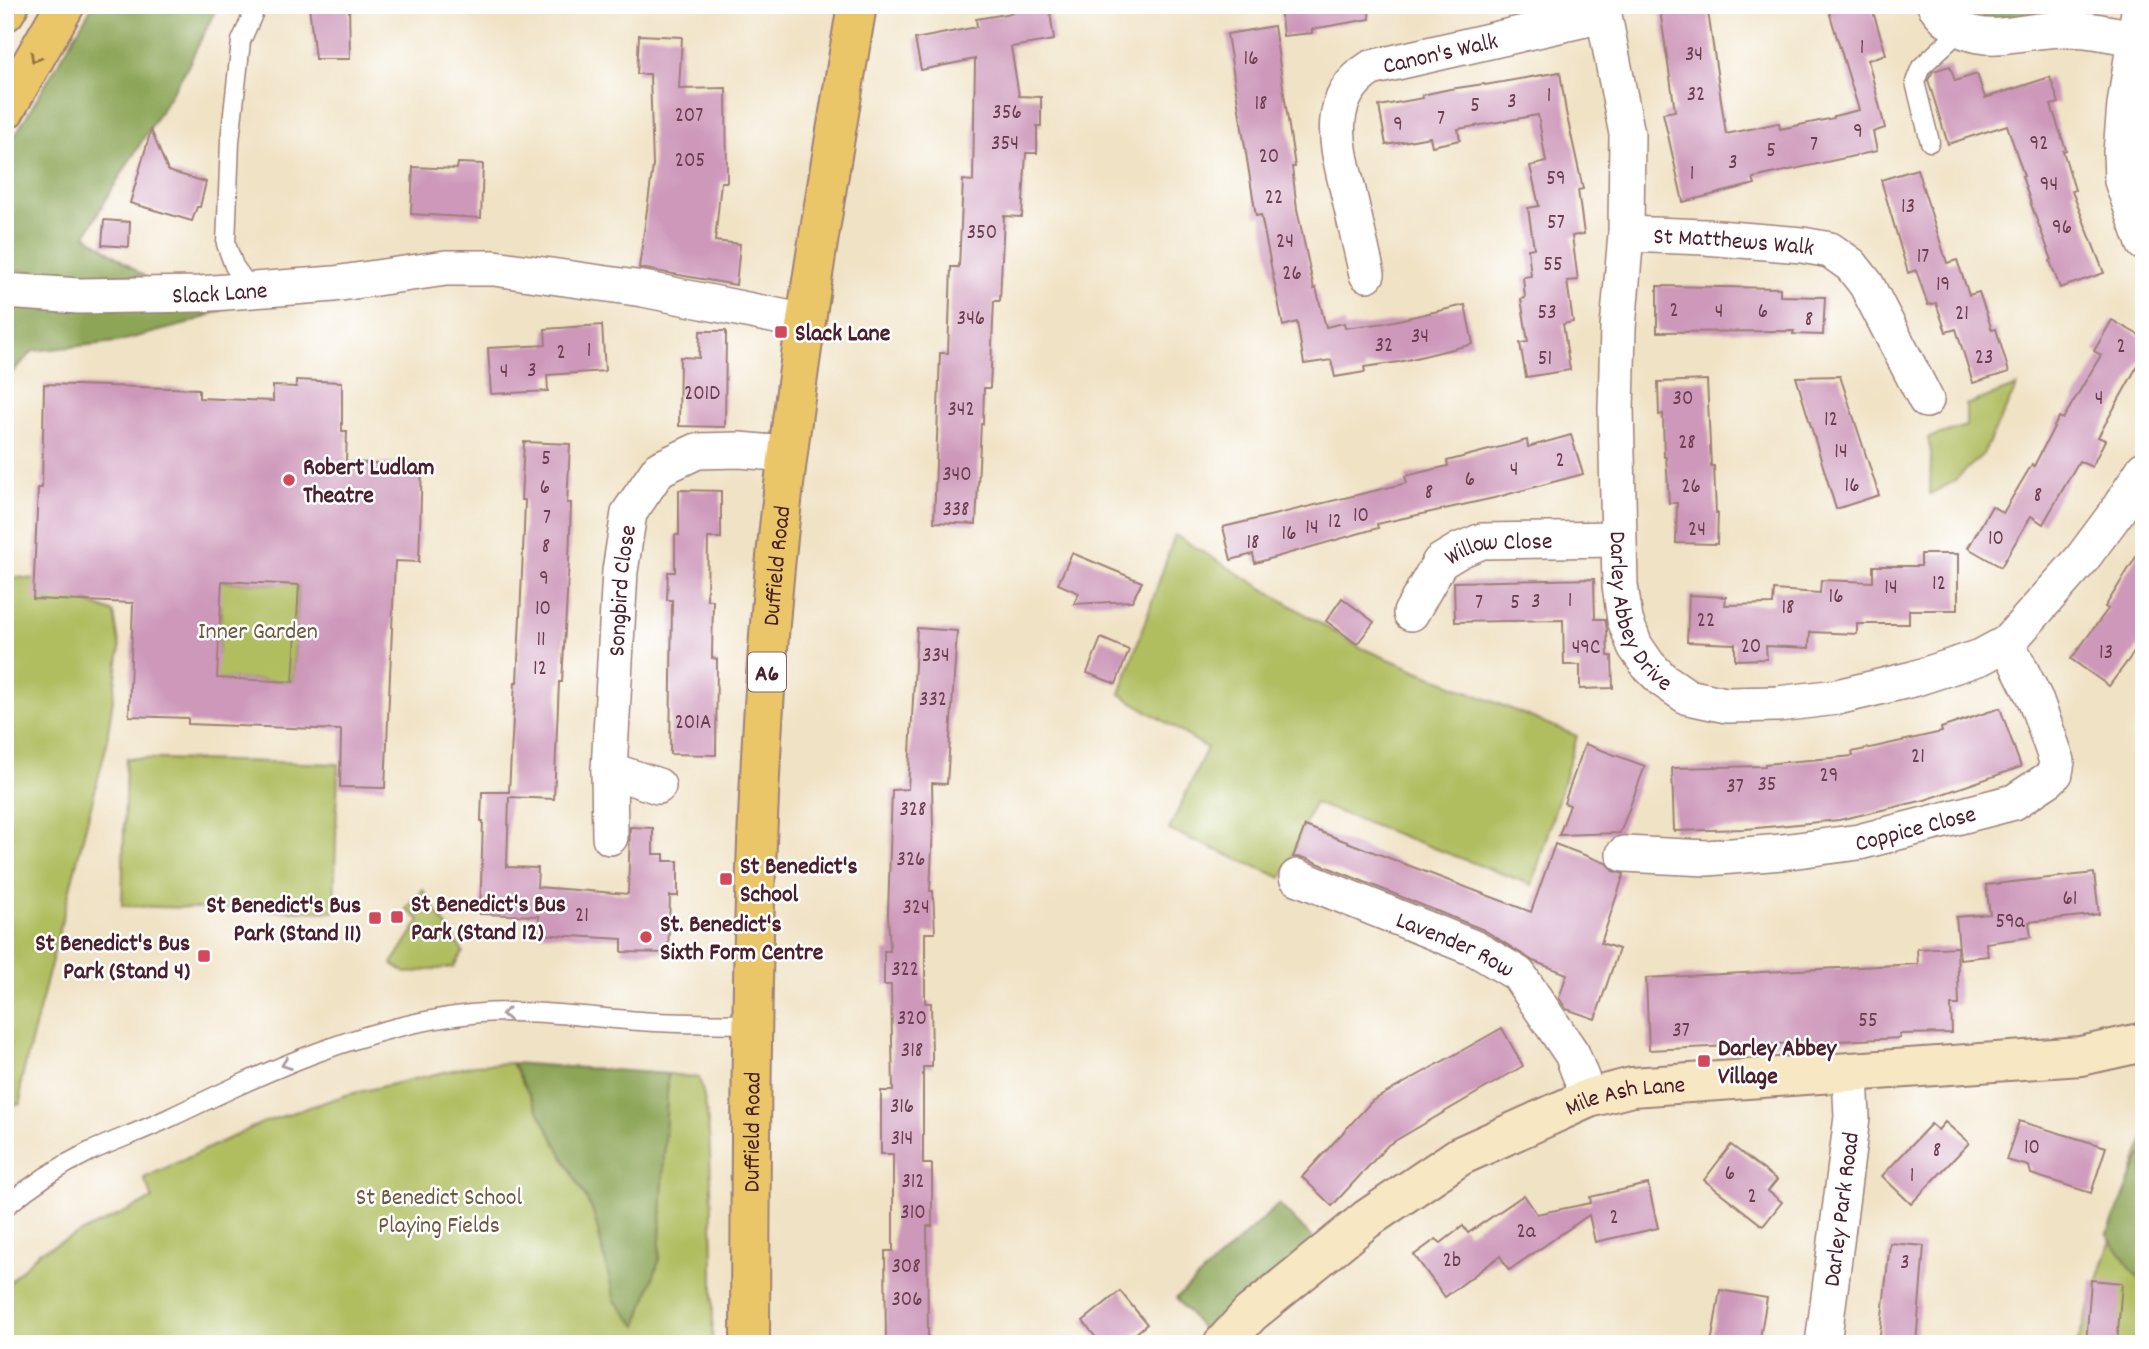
<svg xmlns="http://www.w3.org/2000/svg" width="2149" height="1349" viewBox="0 0 2149 1349" font-family="Dekko,sans-serif">
<rect width="100%" height="100%" fill="#fff"/>
<filter id="ink" filterUnits="userSpaceOnUse"><feTurbulence type="fractalNoise" baseFrequency=".0143" numOctaves="2"/><feDisplacementMap in="SourceGraphic" scale="14" xChannelSelector="R" yChannelSelector="G"/><feConvolveMatrix kernelMatrix="1 2 1 2 8 2 1 2 1" color-interpolation-filters="sRGB"/></filter>
<filter id="wash" filterUnits="userSpaceOnUse"><feTurbulence type="fractalNoise" baseFrequency=".00686" numOctaves="4" result="noise"/><feDisplacementMap in="SourceGraphic" scale="28" xChannelSelector="R" yChannelSelector="G"/><feGaussianBlur stdDeviation="1.57" result="paint"/><feColorMatrix in="noise" values="0 0 0 0 0 0 0 0 0 0 0 0 0 0 0 0 0 1.4 0 .05"/><feComposite in="paint" operator="in"/></filter>
<g filter="url(#wash)">
<rect width="100%" height="100%" fill="#f0e2c5"/>
<!-- green -->
<g fill="#b0be60" stroke="#7d6e46" stroke-width="2">
<path d="M2017 386 1983 454 1953 482 1930 494 1931 452 1928 438 1966 426V405Z"/>
<path d="M1175 535 1359 647 1577 736 1532 885 1314 803 1282 878 1169 830 1207 748 1120 694Z"/>
<path d="M279 543 301 544 293 682 205 678 218 653 221 608 215 581 276 584Z"/>
<path d="M5 576 34 579 114 613 120 649 106 747 21 1082V1104L12 1105 5 1098Z"/>
<path d="M126 758 338 764 334 912 122 906Z"/>
<path d="M423 890 463 952 453 967 406 973 392 964 420 920 406 909Z"/>
<path d="M512 1063 593 1211 615 1301 659 1261 668 1074 699 1078C710 1113 710 1150 711 1186 713 1239 714 1291 712 1344H621L611 1337 598 1344H5V1287L39 1252 153 1199 144 1178 262 1123 346 1095 474 1065Z"/>
<path d="M2144 1138V1344H2077L2136 1163Z"/>
</g>
<!-- forest -->
<g fill="#8ca556" stroke="#6b6240" stroke-width="2">
<path d="M93 5H218L187 68 103 204 86 235 144 276 5 270V152Z"/>
<path d="M1978 5H2037L2038 16 1984 23Z"/>
<path d="M5 305 229 307 187 324 117 342 33 351 5 380Z"/>
<path d="M512 1063 668 1074 659 1261 637 1326 615 1301 593 1211Z"/>
<path d="M2144 1150V1287L2107 1235Z"/>
<path d="M1279 1204 1315 1241 1214 1343 1176 1298Z"/>
</g>
<g id="blocks">
<!-- building -->
<g fill="#cd98ba" fill-rule="evenodd">
<path d="M309 5H349L350 59H315Z"/>
<path d="M1010 5H1049L1054 40 1011 47 1019 96 1041 97V126H1037V153H1026L1022 217 1004 216 1000 301H994L990 388H984L983 424H981L976 524 934 522 940 353H948L951 267H959L963 180 973 181 975 59 921 70 915 39 977 27 976 19 1012 13Z"/>
<path d="M1280 5H1368L1370 19 1312 29V33L1283 36Z"/>
<path d="M1693 5H1707L1726 134 1779 123 1780 129 1834 118V116L1859 110 1827 5H1871L1886 54 1868 60 1885 128 1873 132 1877 151 1753 178 1755 184 1683 202 1663 113 1675 111 1660 10Z"/>
<path d="M1274 26 1295 167H1292L1297 209 1314 289 1316 288 1326 327 1344 323 1345 328 1385 323 1465 305 1473 344 1399 362 1364 367 1365 372 1335 377 1331 360 1304 364 1297 322 1283 326 1261 215 1256 216 1227 34Z"/>
<path d="M639 35 682 37 679 89 726 88 727 182H721L715 241 740 244 736 285 639 268 653 166 650 74H637Z"/>
<path d="M1950 66 1955 81 1977 74 1985 98 2050 77 2059 103 2051 105 2066 150 2063 151 2075 190 2072 191 2104 273 2060 288 2050 261 2052 260 2033 210 2022 176H2024L2007 125 1948 144 1928 80 1933 71Z"/>
<path d="M1560 72 1566 112 1583 189 1578 190 1584 234 1572 236 1578 280 1567 281 1573 322 1563 324 1570 370 1526 377 1520 343 1528 342 1521 299 1525 298 1523 277 1531 276 1528 249 1534 248 1528 208 1539 206 1530 166 1546 162 1538 115 1458 129 1460 140 1432 146 1430 137 1386 145 1379 106 1423 98 1422 95 1450 89 1484 84 1485 85Z"/>
<path d="M151 130 168 171 206 182 200 207H197L192 221 130 203Z"/>
<path d="M458 163 483 164 481 218 411 214 413 167 457 169Z"/>
<path d="M1917 169 1947 263 1957 260 1969 295 1979 292 1992 330 1996 329 2009 372 1973 383 1956 329 1946 332 1936 303 1928 305 1916 270 1908 273 1881 180Z"/>
<path d="M104 220 130 222 129 247 102 245Z"/>
<path d="M1657 286 1780 288V296L1825 297 1823 335 1793 334 1794 331 1657 332Z"/>
<path d="M2112 320 2144 338V354L2098 437 2105 440 2092 467 2079 461 2043 524 2031 516 2001 567 1968 548 1992 506 2003 513 2032 464 2034 466 2059 417 2063 419 2101 355 2094 351Z"/>
<path d="M602 325 605 371 547 375 548 391 491 394 488 348 546 345 545 329Z"/>
<path d="M700 331H726L725 427 679 426 680 357 699 358Z"/>
<path d="M1840 376 1879 495 1836 509 1796 377Z"/>
<path d="M296 380 342 382V431H347L346 462 422 465 419 562 395 561 385 788 340 787 341 730 188 724V718L129 716 133 603 33 599 38 488H42L44 384 199 389V398L273 401V386L296 387ZM222 581 299 585 293 682 217 678Z"/>
<path d="M1707 380 1711 466H1714L1716 513H1718L1717 544 1676 543 1677 503H1669L1666 457H1664L1663 414 1659 415 1658 382Z"/>
<path d="M1571 435 1583 474 1494 498 1377 524 1378 528 1255 563 1253 554 1231 560 1223 527 1407 483 1405 476 1448 466 1447 461 1527 440 1528 447Z"/>
<path d="M524 442 570 444 567 503H571L569 560 562 682H559L554 799 509 797 507 867 538 868 537 887 628 894 630 827 653 828V854H664V861H678V896H670L668 953 622 952V939L538 934 539 916 480 914 483 821H481L482 792H509L515 682H517L524 529 525 500H521Z"/>
<path d="M679 490 721 491V538H708L707 600H713L712 658 717 659 716 755 670 754 672 600H667L668 572H675V535H679Z"/>
<path d="M2144 544V639L2109 686 2071 659 2108 609 2105 607Z"/>
<path d="M1072 553 1142 582 1132 601 1074 604 1079 593 1058 584Z"/>
<path d="M1921 554H1958V610H1909V624H1857V634L1810 632 1809 648 1766 646 1767 659 1735 660V644L1687 642 1689 595 1726 597 1725 605 1773 604 1774 590 1820 593 1821 580 1873 582V566H1921Z"/>
<path d="M1594 579 1595 619H1605L1607 630 1608 656H1612L1613 688 1580 689V665H1564L1563 620 1455 622 1454 582Z"/>
<path d="M1342 598 1374 622 1357 644 1326 621Z"/>
<path d="M917 628 957 631 947 784 932 783 933 827 930 891H933L935 933H925V1003H931L932 1055V1067H923V1164H932V1226H927L928 1344H886L885 1251H893V1154H881V1091H893L891 985H884V951H890L888 914 892 790 908 789Z"/>
<path d="M1101 638 1129 650 1116 684 1087 673Z"/>
<path d="M2000 708 2021 767 1925 800 1839 820 1746 829 1674 831 1672 768 1765 766V764L1853 756 1852 752 1942 732 1941 728Z"/>
<path d="M1585 744 1645 766 1620 833 1559 835 1570 805 1564 803Z"/>
<path d="M1305 826 1531 912 1555 844 1606 863 1614 871 1624 874 1601 943 1619 949 1595 1019 1566 1009 1559 998 1567 974 1533 961 1484 930 1305 858 1293 857Z"/>
<path d="M2094 873 2099 914 2029 922 2031 937 1986 943 1988 956 1960 959 1956 917 1990 914 1986 885Z"/>
<path d="M1957 947 1959 1005H1951L1952 1033 1900 1034V1038L1649 1050 1646 978 1918 964 1917 949Z"/>
<path d="M1502 1028 1523 1066 1388 1145 1332 1206 1302 1177 1372 1101Z"/>
<path d="M2019 1121 2106 1147 2091 1193 2031 1174 2029 1166 2006 1160Z"/>
<path d="M1945 1122 1969 1143 1911 1204 1882 1176 1931 1124 1938 1130Z"/>
<path d="M1731 1145 1777 1180 1768 1191 1782 1202 1763 1226 1704 1180Z"/>
<path d="M1648 1184 1658 1228 1595 1242 1589 1215 1509 1270 1500 1256 1445 1297 1414 1255 1436 1239 1441 1243 1463 1226 1468 1233 1524 1195 1537 1214 1591 1203 1590 1197Z"/>
<path d="M1890 1243 1924 1246 1916 1344H1879Z"/>
<path d="M2091 1280 2122 1283 2117 1344H2086Z"/>
<path d="M1720 1290 1767 1298 1759 1344H1711Z"/>
<path d="M1120 1291 1147 1324 1123 1344H1101L1083 1321Z"/>
</g>
</g>
</g>
<g filter="url(#ink)">
<use href="#blocks" fill-opacity="0" stroke="#9d8078" stroke-width="2"/>
<g fill="none" stroke-linecap="round" stroke-linejoin="round">
<defs>
<g id="lane">
<path d="M1930 142 1915 82 1921 67 1961 30"/>
<path d="M251 290 234 266 226 244 230 141 241 41 257 5"/>
<path d="M5 1207C30 1186 60 1166 89 1152 115 1140 142 1131 167 1119 265 1072 361 1026 471 1014 526 1008 585 1017 640 1021 677 1024 714 1023 751 1024"/>
</g>
<g id="street">
<path id="s1" d="M1602 5 1627 134 1626 234 1618 328 1616 409 1620 585 1625 620 1635 646 1648 665 1663 680 1688 697 1726 705 1778 704 1837 697 1913 679 1981 657 2007 643 2081 560 2116 513 2144 469"/>
<path d="M1935 5C1971 56 2014 29 2064 29 2087 28 2111 34 2134 38"/>
<path d="M2140 5 2125 105 2121 152 2122 181 2144 243"/>
<path id="s2" d="M1626 234 1705 237 1802 245 1830 250 1851 265 1866 284 1926 400"/>
<path id="s3" d="M1367 274C1361 247 1355 221 1349 195 1338 148 1322 99 1371 68L1603 15"/>
<path id="s4" d="M5 291 79 296 199 294 334 284 446 268H494L643 289 806 322"/>
<path id="s5" d="M1411 613 1440 562 1460 550 1482 541 1618 539"/>
<path d="M609 770 658 786"/>
<path id="s6" d="M610 837 609 770 620 571 629 513 659 469 697 451 740 450 787 454"/>
<path id="s7" d="M1624 854 1707 858 1782 852 1859 842 2014 802 2049 779 2055 773 2057 761 2036 701 2007 643"/>
<path id="s8" d="M1297 877 1476 949 1518 974 1572 1054 1589 1098"/>
<path id="s9" d="M1823 1344 1852 1117 1850 1073"/>
</g>
<g id="secondary">
<path id="s10" d="M1223 1344 1250 1314 1367 1219 1460 1156 1589 1098 1632 1087 2081 1056 2144 1042"/>
</g>
<g id="primary">
<path id="s11" d="M750 1344C751 1078 750 812 777 547 796 365 827 185 857 5"/>
</g>
<g id="highway">
<path d="M5 12 9 5"/>
<path d="M5 110 65 5"/>
</g>
</defs>
<!-- lane casing -->
<use href="#lane" stroke="#9d8078" stroke-width="21"/>
<!-- street casing -->
<use href="#street" stroke="#9d8078" stroke-width="38"/>
<!-- secondary casing -->
<use href="#secondary" stroke="#9d8078" stroke-width="42"/>
<!-- primary casing -->
<use href="#primary" stroke="#9d8078" stroke-width="42"/>
<!-- highway casing -->
<use href="#highway" stroke="#9d8078" stroke-width="42"/>
<!-- lane -->
<use href="#lane" stroke="#fff" stroke-width="18"/>
<!-- street -->
<use href="#street" stroke="#fff" stroke-width="35"/>
<!-- secondary -->
<use href="#secondary" stroke="#f7e8c3" stroke-width="38"/>
<!-- primary -->
<use href="#primary" stroke="#ebc669" stroke-width="38"/>
<!-- highway -->
<use href="#highway" stroke="#ebc669" stroke-width="38"/>
</g>
<!-- one-way arrows -->
<defs><path id="oneway-chevron" d="M-2-3.5L2.5 0L-2 3.5" fill="none" stroke-width="1.6" stroke-linecap="round" stroke-linejoin="round" transform="scale(1.75)"/></defs>
<use stroke="#9a724a" href="#oneway-chevron" transform="translate(35 58) rotate(120)"/>
<g stroke="#ae9aa0">
<use href="#oneway-chevron" transform="translate(506 1014) rotate(179)"/>
<use href="#oneway-chevron" transform="translate(286 1064) rotate(160)"/>
</g>
</g>
<!-- markers -->
<g fill="#d1495b" stroke="#fff" stroke-width="2.5">
<rect x="774" y="325" width="14" height="14" rx="3.5"/>
<circle cx="289" cy="480" r="7"/>
<rect x="719" y="872" width="14" height="14" rx="3.5"/>
<rect x="390" y="910" width="14" height="14" rx="3.5"/>
<rect x="368" y="911" width="14" height="14" rx="3.5"/>
<circle cx="646" cy="937" r="7"/>
<rect x="197" y="949" width="14" height="14" rx="3.5"/>
<rect x="1697" y="1054" width="14" height="14" rx="3.5"/>
</g>
<g text-anchor="middle" stroke-width="5" stroke-linejoin="round" paint-order="stroke">
<!-- number labels -->
<g font-size="21" fill="#6b3d4f">
<text x="1862" y="53">1</text>
<text x="1694" y="60">34</text>
<text x="1251" y="64">16</text>
<text x="1696" y="100">32</text>
<text x="1549" y="101">1</text>
<text x="1512" y="107">3</text>
<text x="1261" y="109">18</text>
<text x="1475" y="111">5</text>
<text x="1007" y="118">356</text>
<text x="689" y="121">207</text>
<text x="1441" y="124">7</text>
<text x="1398" y="130">9</text>
<text x="1858" y="137">9</text>
<text x="1005" y="149">354</text>
<text x="2039" y="149">92</text>
<text x="1814" y="150">7</text>
<text x="1771" y="156">5</text>
<text x="1269" y="162">20</text>
<text x="690" y="166">205</text>
<text x="1733" y="168">3</text>
<text x="1692" y="179">1</text>
<text x="1556" y="184">59</text>
<text x="2049" y="190">94</text>
<text x="1274" y="203">22</text>
<text x="1908" y="212">13</text>
<text x="1556" y="228">57</text>
<text x="2062" y="233">96</text>
<text x="982" y="238">350</text>
<text x="1285" y="247">24</text>
<text x="1923" y="262">17</text>
<text x="1553" y="270">55</text>
<text x="1292" y="279">26</text>
<text x="1943" y="290">19</text>
<text x="1674" y="316">2</text>
<text x="1719" y="317">4</text>
<text x="1763" y="317">6</text>
<text x="1547" y="318">53</text>
<text x="1962" y="319">21</text>
<text x="971" y="324">346</text>
<text x="1809" y="325">8</text>
<text x="1420" y="342">34</text>
<text x="1384" y="351">32</text>
<text x="2121" y="352">2</text>
<text x="589" y="356">1</text>
<text x="561" y="358">2</text>
<text x="1984" y="363">23</text>
<text x="1545" y="364">51</text>
<text x="532" y="376">3</text>
<text x="504" y="377">4</text>
<text x="702" y="399">201D</text>
<text x="1683" y="404">30</text>
<text x="2099" y="404">4</text>
<text x="961" y="415">342</text>
<text x="1831" y="425">12</text>
<text x="1687" y="448">28</text>
<text x="1841" y="457">14</text>
<text x="546" y="464">5</text>
<text x="1560" y="466">2</text>
<text x="1514" y="475">4</text>
<text x="957" y="480">340</text>
<text x="1470" y="485">6</text>
<text x="1852" y="491">16</text>
<text x="1691" y="492">26</text>
<text x="545" y="493">6</text>
<text x="1429" y="498">8</text>
<text x="2038" y="501">8</text>
<text x="956" y="515">338</text>
<text x="1361" y="521">10</text>
<text x="547" y="523">7</text>
<text x="1335" y="527">12</text>
<text x="1312" y="533">14</text>
<text x="1697" y="535">24</text>
<text x="1289" y="539">16</text>
<text x="1996" y="544">10</text>
<text x="1253" y="548">18</text>
<text x="546" y="552">8</text>
<text x="544" y="584">9</text>
<text x="1939" y="589">12</text>
<text x="1891" y="593">14</text>
<text x="1836" y="602">16</text>
<text x="1570" y="606">1</text>
<text x="1536" y="607">3</text>
<text x="1479" y="608">7</text>
<text x="1515" y="608">5</text>
<text x="1788" y="613">18</text>
<text x="543" y="614">10</text>
<text x="1706" y="626">22</text>
<text x="541" y="645">11</text>
<text x="1751" y="652">20</text>
<text x="1586" y="653">49C</text>
<text x="2106" y="658">13</text>
<text x="936" y="661">334</text>
<text x="540" y="674">12</text>
<text x="933" y="705">332</text>
<text x="693" y="728">201A</text>
<text x="1918" y="762">21</text>
<text x="1829" y="781">29</text>
<text x="1767" y="790">35</text>
<text x="1735" y="792">37</text>
<text x="913" y="815">328</text>
<text x="911" y="865">326</text>
<text x="2070" y="904">61</text>
<text x="916" y="913">324</text>
<text x="582" y="921">21</text>
<text x="2010" y="927">59a</text>
<text x="905" y="975">322</text>
<text x="912" y="1024">320</text>
<text x="1868" y="1026">55</text>
<text x="1681" y="1036">37</text>
<text x="912" y="1056">318</text>
<text x="902" y="1112">316</text>
<text x="902" y="1144">314</text>
<text x="2032" y="1153">10</text>
<text x="1937" y="1156">8</text>
<text x="1730" y="1179">6</text>
<text x="1912" y="1181">1</text>
<text x="913" y="1187">312</text>
<text x="1752" y="1202">2</text>
<text x="913" y="1218">310</text>
<text x="1614" y="1223">2</text>
<text x="1526" y="1237">2a</text>
<text x="1452" y="1266">2b</text>
<text x="1905" y="1268">3</text>
<text x="906" y="1272">308</text>
<text x="907" y="1305">306</text>
</g>
<!-- shield labels -->
<rect fill="#fff" stroke="#80626b" stroke-width="2" x="748" y="652.5" width="38" height="39" rx="5"/>
<g font-size="23" font-weight="bold" fill="#4a1f2b">
<text x="767" y="680">A6</text>
</g>
<!-- street labels -->
<g font-size="24" fill="#4a1f2b" stroke="#fff">
<text dy="8" stroke="none"><textPath href="#s3" startOffset="292">Canon's Walk</textPath></text>
<text dy="8" stroke="none"><textPath href="#s2" startOffset="108">St Matthews Walk</textPath></text>
<text dy="8" stroke="none"><textPath href="#s4" startOffset="215">Slack Lane</textPath></text>
<text dy="8" stroke="none"><textPath href="#s5" startOffset="121">Willow Close</textPath></text>
<text dy="8" stroke="none"><textPath href="#s11" startOffset="779">Duffield Road</textPath></text>
<text dy="8" stroke="none"><textPath href="#s6" startOffset="247">Songbird Close</textPath></text>
<text dy="8" stroke="none"><textPath href="#s1" startOffset="614">Darley Abbey Drive</textPath></text>
<text dy="8" stroke="none"><textPath href="#s7" startOffset="294">Coppice Close</textPath></text>
<text dy="8" stroke="none"><textPath href="#s8" startOffset="172">Lavender Row</textPath></text>
<text dy="8" stroke="none"><textPath href="#s10" startOffset="481">Mile Ash Lane</textPath></text>
<text dy="8" stroke="none"><textPath href="#s11" startOffset="212">Duffield Road</textPath></text>
<text dy="8" stroke="none"><textPath href="#s9" startOffset="136">Darley Park Road</textPath></text>
</g>
<!-- poi labels -->
<g font-size="24" font-weight="bold" fill="#4a1f2b" stroke="#fff" text-anchor="start">
<text x="795" y="340">Slack Lane</text>
<text x="303" y="474">Robert Ludlam<tspan x="303" dy="28">Theatre</tspan></text>
<text x="740" y="873">St Benedict's<tspan x="740" dy="28">School</tspan></text>
<text x="411" y="911">St Benedict's Bus<tspan x="411" dy="28">Park (Stand 12)</tspan></text>
<text x="361" y="912" text-anchor="end">St Benedict's Bus<tspan x="361" dy="28">Park (Stand 11)</tspan></text>
<text x="660" y="931">St. Benedict's<tspan x="660" dy="28">Sixth Form Centre</tspan></text>
<text x="190" y="950" text-anchor="end">St Benedict's Bus<tspan x="190" dy="28">Park (Stand 4)</tspan></text>
<text x="1718" y="1055">Darley Abbey<tspan x="1718" dy="28">Village</tspan></text>
</g>
<!-- park labels -->
<g font-size="24" fill="#6e573e" stroke="#fff">
<text x="258" y="638">Inner Garden</text>
<text x="439" y="1204">St Benedict School<tspan x="439" dy="28">Playing Fields</tspan></text>
</g>
</g>
<!-- margin -->
<rect width="2149" height="1349" fill="none" stroke="#fff" stroke-width="28"/>
</svg>
